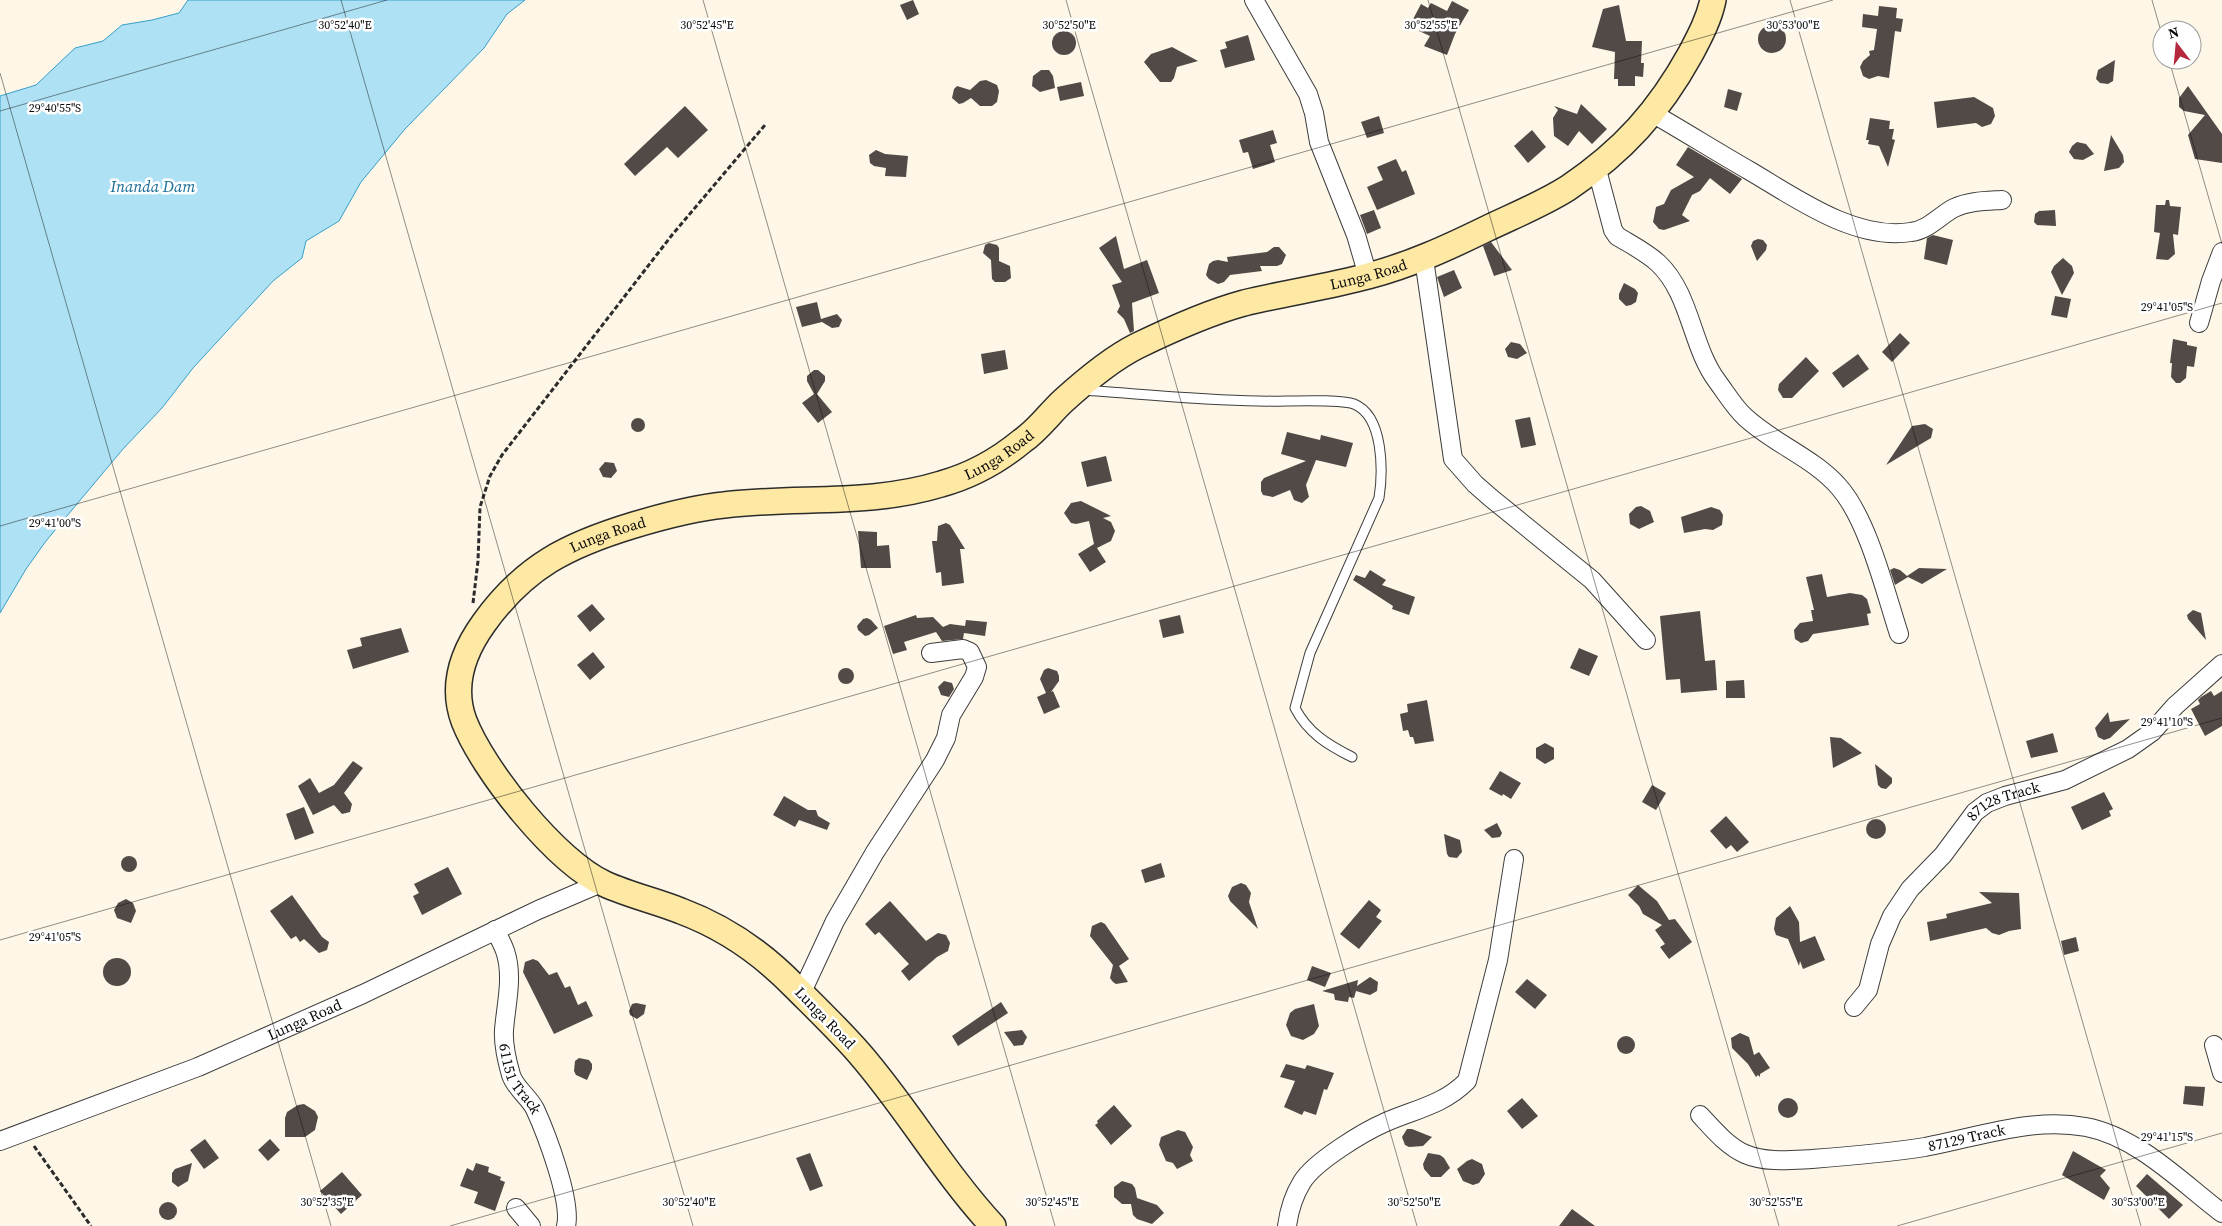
<svg xmlns="http://www.w3.org/2000/svg" width="2222" height="1226" viewBox="0 0 2222 1226" font-family="'Source Serif 4',serif">
<rect width="100%" height="100%" fill="#fef7e7"/>
<!-- water -->
<path fill="#aee1f4" stroke="#379ec9" d="M188 0H525L507 14 484 48 405 129 361 182 339 221 306 241 302 258 273 281 193 368 162 408 123 449 46 541 26 569 0 613V96L36 85 75 48 103 41 122 25 152 20 179 13Z"/>
<!-- building -->
<g fill="#524a47">
<path d="M913 0 919 14 907 20 900 5Z"/>
<path d="M1452 1 1469 10 1455 34 1447 55 1424 46 1430 36 1419 31 1420 28 1411 23 1421 4 1428 8 1431 3 1447 11Z"/>
<path d="M1619 5 1626 41H1642L1641 63H1644L1643 77 1635 76V86H1618V79H1614L1615 52 1592 47 1603 9Z"/>
<path d="M1879 6 1897 8 1896 18 1903 19 1901 32 1895 31 1889 78 1878 76 1869 79 1863 76 1860 67 1863 61 1870 55 1869 51 1874 50 1877 29 1862 27 1863 14 1878 16Z"/>
<circle cx="1772" cy="39" r="14"/>
<circle cx="1064" cy="43" r="12"/>
<path d="M1248 35 1255 60 1225 68 1220 50 1227 48 1225 42Z"/>
<path d="M1172 47 1198 61 1177 67 1174 78 1171 82H1160L1144 62 1151 54Z"/>
<path d="M2115 60 2113 81 2108 84 2100 83 2096 79 2098 70Z"/>
<path d="M1041 70H1049L1053 76 1055 88 1040 92 1032 86 1033 76Z"/>
<path d="M986 80 997 85 999 91 997 102 992 106H980L971 98 963 103 959 104 952 98 954 89 957 86 970 90 980 81Z"/>
<path d="M1081 82 1084 96 1060 101 1057 87Z"/>
<path d="M2188 86 2222 134V163L2195 159 2188 135 2205 115 2184 111 2179 107V98Z"/>
<path d="M1728 89 1742 93 1737 111 1724 107Z"/>
<path d="M1974 97 1993 108 1995 116 1991 124 1982 127 1976 123 1937 128 1934 102Z"/>
<path d="M1581 104 1607 129 1592 144 1579 131 1568 146 1554 136 1553 118 1558 110 1554 106 1577 114Z"/>
<path d="M685 106 708 130 678 158 667 147 635 176 624 164Z"/>
<path d="M1379 116 1384 133 1367 138 1361 122Z"/>
<path d="M1870 118 1890 121 1889 129H1894L1892 139 1895 140 1888 167 1879 146 1868 144 1869 140H1866Z"/>
<path d="M1273 130 1277 143 1270 145 1275 162 1253 169 1248 152 1243 153 1239 140Z"/>
<path d="M1532 130 1546 147 1528 163 1514 146Z"/>
<path d="M2111 135 2123 155 2124 162 2119 168 2104 171Z"/>
<path d="M2077 142 2086 144 2094 154 2083 160 2074 159 2069 152 2072 146Z"/>
<path d="M1688 147 1742 179 1730 194 1710 178 1700 191 1692 195 1682 215 1690 221 1664 230 1659 229 1653 222 1656 207 1664 204 1671 190 1694 177 1676 165Z"/>
<path d="M876 150 885 154 908 156 906 177 885 176 886 168 874 166 870 163 869 155Z"/>
<path d="M1396 159 1402 172 1406 170 1415 194 1377 210 1367 187 1383 180 1377 167Z"/>
<path d="M2166 200H2169L2170 206 2181 207 2178 235 2173 234 2175 254 2168 260 2156 259 2160 233 2154 232 2156 205H2165Z"/>
<path d="M1374 210 1381 228 1367 234 1360 215Z"/>
<path d="M2055 210 2056 226 2037 225 2034 222 2035 214 2039 211Z"/>
<path d="M1933 235 1953 240 1947 265 1924 259 1927 238Z"/>
<path d="M1116 236 1124 269 1147 260 1159 293 1132 303 1134 331 1130 333 1124 319 1117 312 1120 306 1112 285 1122 282 1099 248Z"/>
<path d="M1758 239 1763 240 1767 245 1766 250 1757 261 1751 246 1753 241Z"/>
<path d="M1491 242 1512 270 1494 276 1483 246Z"/>
<path d="M989 243 997 245 999 248V261L1010 266 1011 278 1005 282H995L992 279 991 260 983 253 985 245Z"/>
<path d="M1274 247H1279L1286 255 1282 264 1277 266H1260L1262 271 1230 275 1224 282 1218 284 1209 279 1206 275 1209 264 1213 261 1218 260 1228 262 1227 257 1267 252Z"/>
<path d="M2063 258 2072 266 2074 273 2062 295 2051 272 2054 266Z"/>
<path d="M1454 270 1462 288 1444 297 1437 277Z"/>
<path d="M1624 283 1635 289 1638 293 1636 302 1631 305 1626 306 1619 299V294Z"/>
<path d="M2055 296 2071 299 2067 318 2051 315Z"/>
<path d="M817 302 821 319 837 314 842 320 839 327 832 328 822 322 802 327 796 307Z"/>
<path d="M1900 333 1910 343 1892 362 1882 352Z"/>
<path d="M2173 339 2187 342V345L2197 347 2194 367 2187 366 2186 378 2180 383H2176L2171 377 2172 363H2170Z"/>
<path d="M1511 342 1520 344 1527 353 1517 359 1508 357 1505 349Z"/>
<path d="M1005 350 1008 369 984 374 981 354Z"/>
<path d="M1858 354 1869 369 1843 388 1832 373Z"/>
<path d="M1806 357 1819 371 1792 398H1783L1778 390 1779 384Z"/>
<path d="M814 370H818L825 376V381L817 394 832 412 818 423 802 403 814 394 807 381V376Z"/>
<path d="M1530 417 1536 445 1521 448 1515 420Z"/>
<circle cx="638" cy="425" r="7"/>
<path d="M1925 424 1933 429 1931 438 1886 465 1912 426Z"/>
<path d="M1287 432 1320 440 1321 435 1353 443 1346 467 1316 460 1306 485 1309 497 1302 503 1294 500 1290 490 1273 497 1263 495 1261 491V482L1264 478 1306 461 1281 454Z"/>
<path d="M1106 456 1112 481 1087 487 1081 462Z"/>
<path d="M605 462 614 463 617 471 611 478 603 477 599 469Z"/>
<path d="M1081 501 1111 516 1103 518 1111 522 1115 531 1111 541 1097 548 1106 562 1090 572 1078 554 1094 544 1089 521 1076 524 1071 523 1064 513 1071 503Z"/>
<path d="M1641 506 1650 511 1654 522 1639 529 1630 524 1629 514 1636 507Z"/>
<path d="M1711 507 1720 510 1723 515 1722 525 1713 530 1705 529 1684 533 1681 517Z"/>
<path d="M946 523 950 525 965 549H960L964 583 942 586 941 572 936 573 932 541H937L938 526Z"/>
<path d="M858 531 877 532V546L889 545 891 568H861Z"/>
<path d="M1894 568 1900 570 1907 576 1919 568 1947 569 1922 584 1908 577 1895 585 1890 570Z"/>
<path d="M1370 570 1386 580 1382 585 1415 597 1409 615 1392 609 1393 606 1353 580 1356 575 1365 578Z"/>
<path d="M1822 574 1827 597 1850 593 1862 595 1867 599 1871 613 1867 614 1869 625 1813 634 1808 641 1801 643 1795 639 1794 630 1800 623 1813 621 1811 610H1814L1806 577Z"/>
<path d="M592 604 605 619 590 632 577 616Z"/>
<path d="M2193 610 2201 613 2206 640 2188 619 2187 615Z"/>
<path d="M1700 611 1705 661 1715 660 1717 690 1681 693 1680 679 1666 680 1660 616Z"/>
<path d="M916 615 917 618 933 617 943 627 950 624 965 626 966 620 987 622 985 636 964 633 963 639 942 641 936 632 904 642 907 650 893 654 884 626Z"/>
<path d="M1180 615 1184 633 1163 638 1159 620Z"/>
<path d="M867 618 871 620 878 628 869 635 865 636 858 630 857 626 863 619Z"/>
<path d="M401 628 409 652 353 669 347 650 362 646 360 638Z"/>
<path d="M1579 648 1598 656 1589 676 1570 668Z"/>
<path d="M593 652 605 667 590 680 577 665Z"/>
<circle cx="846" cy="676" r="8"/>
<path d="M1048 668 1057 671 1059 676V681L1051 692 1053 691 1060 707 1044 714 1037 697 1046 693 1040 679 1044 670Z"/>
<path d="M1744 680 1745 698H1726V681Z"/>
<path d="M944 681 952 683 954 689 949 697 941 695 938 687Z"/>
<path d="M2211 691 2214 696 2222 691V726L2205 736 2191 709 2200 704 2198 700 2201 697Z"/>
<path d="M1427 700 1434 741 1415 744 1413 737H1410L1408 730 1403 731 1400 714 1408 712 1407 704Z"/>
<path d="M2108 712 2110 722 2130 719 2110 738 2104 740 2098 737 2095 728Z"/>
<path d="M2053 733 2058 752 2031 758 2026 741Z"/>
<path d="M1830 737 1841 738 1862 753 1833 768Z"/>
<path d="M1545 743 1554 748V759L1545 764 1536 758V748Z"/>
<path d="M353 761 363 768 344 793 352 804 350 812 342 814 334 805 313 815 298 786 310 778 319 793 334 785Z"/>
<path d="M1875 764 1892 778V783L1886 789 1881 788 1878 785Z"/>
<path d="M1500 771 1521 783 1511 799 1503 794 1502 796 1489 789Z"/>
<path d="M1652 785 1666 793 1656 810 1642 802Z"/>
<path d="M2104 792 2113 809 2109 811 2111 816 2082 830 2071 807Z"/>
<path d="M784 796 808 810H816L818 816 830 823 827 830 799 820 795 827 773 815Z"/>
<path d="M304 807 314 833 295 840 286 814Z"/>
<path d="M1726 816 1749 842 1737 852 1731 845 1726 849 1710 831Z"/>
<circle cx="1876" cy="829" r="10"/>
<path d="M1497 823 1502 833 1500 837 1492 838 1484 830Z"/>
<path d="M1444 834 1460 840 1462 852 1457 858 1449 857 1447 854Z"/>
<circle cx="129" cy="864" r="8"/>
<path d="M1161 863 1165 877 1145 883 1141 870Z"/>
<path d="M448 867 462 894 422 915 413 896 419 893 414 884Z"/>
<path d="M1241 883 1246 885 1251 893 1249 902 1258 929 1230 901 1228 896 1232 887Z"/>
<path d="M1638 885 1657 901 1669 920 1675 919 1692 942 1669 959 1660 947 1665 944 1655 930 1662 925 1643 914 1639 906 1628 895Z"/>
<path d="M1979 892 2019 893 2021 929 2009 931 1999 935 1992 933 1986 928 1930 941 1927 922 1947 918 1946 914 1992 903Z"/>
<path d="M292 895 322 937 329 942 327 950 319 953 304 939 300 942 296 936 291 939 270 911Z"/>
<path d="M126 899 133 903 136 911 131 923 117 918 114 910 118 903Z"/>
<path d="M1369 900 1381 910 1376 917 1382 921 1359 949 1340 934Z"/>
<path d="M890 901 926 941 938 933 946 935 950 943 948 951 937 957 909 981 901 971 909 964 879 932 875 935 865 924Z"/>
<path d="M1790 906 1799 922 1800 942 1815 936 1825 960 1803 969 1800 961 1799 966 1788 939 1776 935 1774 929 1776 918Z"/>
<path d="M1101 922 1105 924 1129 959 1119 966 1128 982 1116 984 1113 982 1110 978 1113 965 1090 936 1092 926Z"/>
<path d="M2076 937 2079 951 2064 955 2061 941Z"/>
<circle cx="117" cy="972" r="14"/>
<path d="M533 959 538 961 549 975 557 972 565 988 570 986 578 1005 586 1001 593 1016 554 1034 523 972 525 962Z"/>
<path d="M1312 966 1331 973 1325 987 1307 980Z"/>
<path d="M1370 977 1378 982 1377 991 1370 995 1356 991 1354 998 1349 997 1348 1002 1335 1000 1334 994 1322 991 1358 980 1357 986Z"/>
<path d="M1527 979 1547 995 1535 1009 1515 992Z"/>
<path d="M1001 1002 1008 1013 958 1046 952 1036Z"/>
<path d="M636 1003 646 1005 644 1014 637 1019 630 1015 629 1011 632 1004Z"/>
<path d="M1314 1004 1319 1026 1314 1034 1303 1040 1291 1036 1286 1025 1290 1013 1295 1009Z"/>
<path d="M1022 1030 1027 1037 1023 1045 1014 1046 1004 1032Z"/>
<path d="M1740 1033 1749 1037 1754 1055 1759 1052 1770 1068 1760 1074V1077L1758 1075 1756 1077 1748 1064 1732 1048 1731 1038Z"/>
<circle cx="1626" cy="1045" r="9"/>
<path d="M579 1058 589 1060 592 1064V1069L587 1080 576 1075 574 1071 575 1061Z"/>
<path d="M1286 1064 1305 1069 1307 1065 1334 1073 1327 1090 1324 1089 1316 1115 1304 1111 1302 1115 1284 1107 1295 1081 1280 1077Z"/>
<path d="M2185 1086 2205 1087 2203 1106 2183 1104Z"/>
<path d="M1522 1098 1538 1116 1522 1129 1507 1111Z"/>
<circle cx="1788" cy="1108" r="10"/>
<path d="M304 1104 315 1111 318 1117 315 1130 305 1137H285V1118L287 1112 298 1105Z"/>
<path d="M1114 1105 1132 1126 1111 1145 1095 1125 1098 1123 1097 1121Z"/>
<path d="M1407 1129H1412L1432 1137 1423 1146 1409 1147 1405 1145 1402 1137Z"/>
<path d="M1178 1130 1185 1132 1193 1147 1190 1155 1193 1161 1177 1169 1173 1163 1166 1161 1159 1145 1161 1137Z"/>
<path d="M205 1139 219 1158 204 1169 190 1150Z"/>
<path d="M270 1139 280 1150 268 1161 258 1150Z"/>
<path d="M2073 1151 2106 1170 2100 1176 2110 1188 2104 1200 2062 1175Z"/>
<path d="M810 1153 823 1186 810 1191 796 1158Z"/>
<path d="M1428 1153 1440 1155 1444 1158 1450 1168 1441 1177H1431L1424 1169 1423 1164Z"/>
<path d="M1472 1159 1482 1164 1485 1174 1479 1183 1473 1185 1463 1181 1457 1169 1467 1161Z"/>
<path d="M192 1163 188 1181 178 1187 172 1182V1173L175 1169Z"/>
<path d="M476 1163 489 1167 488 1172 501 1177 500 1180 505 1182 495 1211 474 1203 478 1192 460 1186 467 1168 473 1171Z"/>
<path d="M342 1172 362 1195 341 1214 320 1191Z"/>
<path d="M2147 1174 2183 1205 2169 1219 2136 1186Z"/>
<path d="M1122 1181 1132 1184 1135 1188 1137 1198 1157 1205 1164 1213 1152 1224 1137 1219 1133 1215 1131 1204H1122L1114 1197V1187Z"/>
<circle cx="168" cy="1211" r="9"/>
<path d="M1572 1209 1595 1226H1559Z"/>
</g>
<g fill="none" stroke-linecap="round" stroke-linejoin="round">
<defs>
<path id="lane" d="M1083 390C1141 394 1200 400 1258 401 1279 402 1338 398 1354 404 1384 416 1383 472 1379 498L1310 653 1295 708C1308 733 1328 745 1352 757"/>
<g id="street">
<path d="M1254 0 1308 94 1314 113 1319 142 1356 235 1368 276"/>
<path d="M1652 113C1685 132 1717 152 1750 171 1796 198 1855 241 1911 232 1928 230 1939 216 1954 208 1969 201 1986 201 2002 200"/>
<path d="M1596 166 1613 230 1617 236C1630 244 1646 252 1658 263 1691 294 1691 346 1717 381 1726 393 1734 407 1745 417 1774 444 1814 458 1839 487 1868 520 1885 591 1899 634"/>
<path d="M1424 259 1453 459 1475 484 1491 498 1592 580 1646 640"/>
<path d="M2199 323 2211 281 2222 252"/>
<path id="s1" d="M495 930C499 938 504 946 506 954 513 978 506 1005 504 1030 503 1044 507 1061 511 1075 515 1088 529 1097 535 1109 546 1133 572 1201 566 1226"/>
<path d="M801 994 835 921 875 852 935 760 946 738 951 715 974 677 977 667 970 652 963 649 931 653"/>
<path id="s2" d="M1854 1007 1868 990 1880 944 1892 916 1910 889 1943 855 1975 812 1987 803 2005 796 2065 780 2128 749 2152 732 2175 706 2222 664"/>
<path d="M2214 1045 2222 1073"/>
<path id="s3" d="M1700 1115C1713 1129 1727 1146 1745 1154 1766 1163 1791 1160 1812 1159 1850 1156 1888 1153 1925 1147 1979 1137 2031 1117 2086 1127 2138 1137 2181 1182 2222 1213"/>
<path id="s4" d="M0 1141 198 1067 363 994 538 910 601 883"/>
<path d="M516 1208 531 1226"/>
<path d="M1287 1226C1289 1211 1294 1195 1302 1182 1314 1162 1363 1132 1386 1122 1416 1109 1443 1105 1467 1081L1498 960 1514 859"/>
</g>
<g id="secondary">
<path id="s5" d="M993 1226C943 1172 907 1108 859 1053 839 1030 816 1008 795 987 763 954 724 927 681 911 656 901 629 895 605 884 556 862 483 770 464 721 451 686 463 652 484 623 525 566 568 545 634 525 664 516 693 508 724 505 797 496 870 506 941 484 970 476 999 460 1022 441 1038 430 1049 414 1063 401 1085 381 1111 359 1137 346 1172 329 1207 313 1244 303 1285 293 1327 287 1368 276 1410 265 1447 248 1486 229 1513 216 1543 204 1568 188 1623 151 1659 111 1691 53 1700 36 1709 19 1713 0"/>
</g>
</defs>
<!-- lane casing -->
<use href="#lane" stroke="#3d3d3d" stroke-width="11"/>
<!-- street casing -->
<use href="#street" stroke="#3d3d3d" stroke-width="20"/>
<!-- secondary casing -->
<use href="#secondary" stroke="#2c2c2c" stroke-width="28"/>
<!-- path -->
<g stroke="#2c2c2c" stroke-width="3" stroke-dasharray="5 2.5" stroke-linecap="butt">
<path d="M473 603 478 561 480 507 490 476 502 455 672 235 765 125"/>
<path d="M34 1146 91 1226"/>
</g>
<!-- lane -->
<use href="#lane" stroke="#fff" stroke-width="9"/>
<!-- street -->
<use href="#street" stroke="#fff" stroke-width="18"/>
<!-- secondary -->
<use href="#secondary" stroke="#fde9a4" stroke-width="25"/>
</g>
<!-- ticks -->
<path fill="none" stroke="#0a0a0a" stroke-width="1" stroke-opacity="0.45" d="M341 0 693 1226M703 0 1055 1226M1066 0 1417 1226M1428 0 1779 1226M1790 0 2141 1226M2152 0 2162 35M2169 60 2222 244M0 73 331 1226M0 111 387 0M0 526 1833 0M0 940 2222 303M450 1226 2222 718M1897 1226 2222 1133"/>
<g text-anchor="middle" stroke-width="5" stroke-linejoin="round" paint-order="stroke">
<!-- street labels -->
<g font-size="15" fill="#0a0a0a" stroke="#fff">
<text dy="5" stroke="none"><textPath href="#s5" startOffset="1832">Lunga Road</textPath></text>
<text dy="5" stroke="none"><textPath href="#s5" startOffset="1412">Lunga Road</textPath></text>
<text dy="5" stroke="none"><textPath href="#s5" startOffset="1008">Lunga Road</textPath></text>
<text dy="5" stroke="none"><textPath href="#s2" startOffset="264">87128 Track</textPath></text>
<text transform="translate(825 1018) rotate(46)" y="5">Lunga Road</text>
<text dy="5" stroke="none"><textPath href="#s4" startOffset="328">Lunga Road</textPath></text>
<text dy="5" stroke="none"><textPath href="#s1" startOffset="156">61151 Track</textPath></text>
<text dy="5" stroke="none"><textPath href="#s3" startOffset="284">87129 Track</textPath></text>
</g>
<!-- water labels -->
<g font-size="16" font-style="italic" fill="#186d96" stroke="#fff">
<text x="153" y="192">Inanda Dam</text>
</g>
</g>
<g font-size="12" text-anchor="middle" fill="#0a0a0a" stroke="#fff" stroke-width="5" stroke-linejoin="round" paint-order="stroke">
<text x="345" y="29">30°52'40"E</text>
<text x="707" y="29">30°52'45"E</text>
<text x="1069" y="29">30°52'50"E</text>
<text x="1431" y="29">30°52'55"E</text>
<text x="1793" y="29">30°53'00"E</text>
<text x="55" y="112">29°40'55"S</text>
<text x="2167" y="311">29°41'05"S</text>
<text x="55" y="527">29°41'00"S</text>
<text x="2167" y="726">29°41'10"S</text>
<text x="55" y="941">29°41'05"S</text>
<text x="2167" y="1141">29°41'15"S</text>
<text x="327" y="1206">30°52'35"E</text>
<text x="689" y="1206">30°52'40"E</text>
<text x="1052" y="1206">30°52'45"E</text>
<text x="1414" y="1206">30°52'50"E</text>
<text x="1776" y="1206">30°52'55"E</text>
<text x="2138" y="1206">30°53'00"E</text>
</g>
<!-- north arrow -->
<g transform="translate(2177 45) rotate(344)"><circle r="24" fill="#ffffff" stroke="#9d9d9d"/>
<path d="M0-4L9 19L0 12L-9 19Z" fill="#b5273d"/>
<text y="-8" font-size="14" font-weight="bold" text-anchor="middle" fill="#0a0a0a">N</text>
</g>
</svg>
